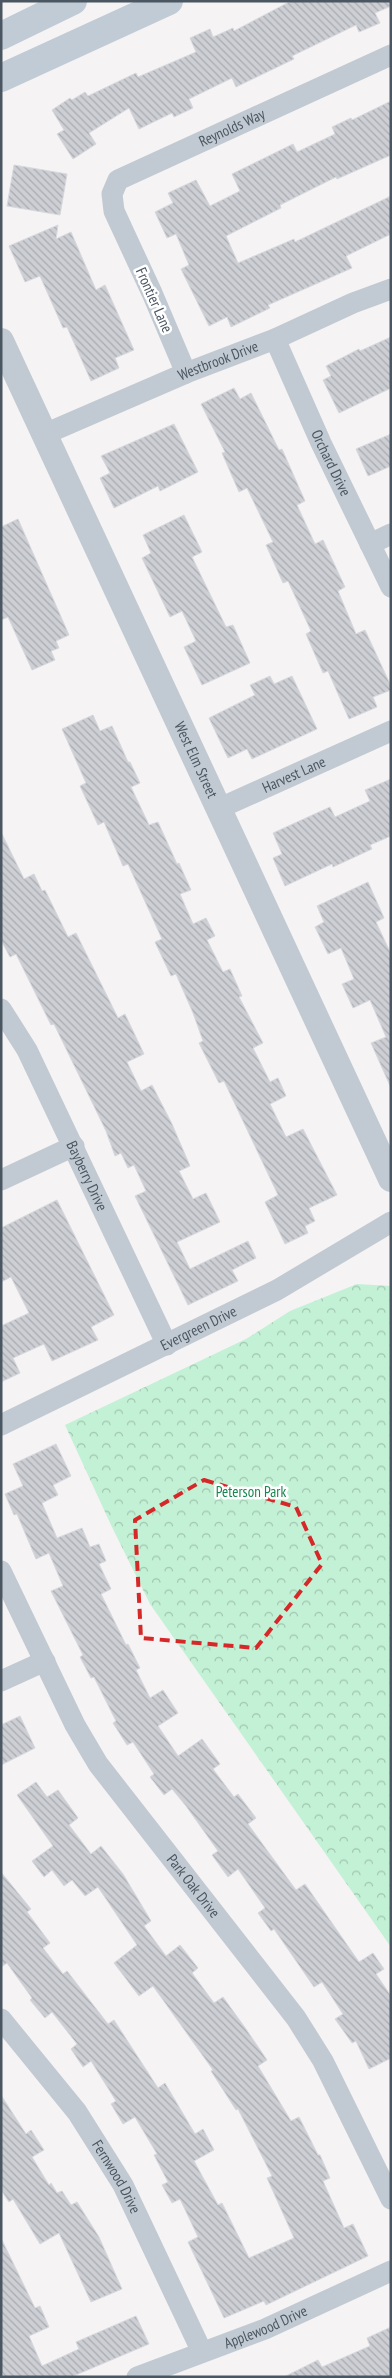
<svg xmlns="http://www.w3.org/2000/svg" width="392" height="2378" viewBox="0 0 392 2378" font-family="'PT Sans Narrow',sans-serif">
<defs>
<pattern id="park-crowns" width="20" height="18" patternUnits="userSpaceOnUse" patternTransform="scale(1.25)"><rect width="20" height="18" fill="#c3f1d5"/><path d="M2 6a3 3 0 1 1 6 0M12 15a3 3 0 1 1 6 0" fill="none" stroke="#a0c6b0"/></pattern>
<pattern id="building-back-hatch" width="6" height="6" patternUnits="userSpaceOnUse" patternTransform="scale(1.25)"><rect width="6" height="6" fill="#cdcfd5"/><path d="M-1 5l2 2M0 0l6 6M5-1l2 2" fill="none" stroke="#a8abb0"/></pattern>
</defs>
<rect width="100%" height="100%" fill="#f5f3f3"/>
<!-- park -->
<path fill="url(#park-crowns)" d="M357 1284 391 1286V1947L150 1604 111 1525 65 1425 246 1339 290 1311Z"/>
<!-- building -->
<g fill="url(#building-back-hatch)" stroke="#d7d9de">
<path d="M291 1H391V6L375 13 380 23 359 32 356 25 292 56 294 59 236 87 232 78 189 99 193 108 174 117 172 113 139 129 129 108 89 133 96 144 73 159 57 134 64 130 52 110 70 98 72 100 85 92 88 96 136 73 138 77 196 52 190 38 210 29 213 37 233 28 234 31Z"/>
<path d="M391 101V155L337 179 336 177 280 205 281 208 226 236 238 263 294 239 295 242 391 196V234L346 256 352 268 268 305 270 308 231 327 227 317 209 326 181 269 189 265 176 234 167 238 155 212 173 203 168 193 196 180 210 206 240 191 232 174 293 144 297 152 335 134 332 127 351 118 352 120Z"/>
<path d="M14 165 67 174 60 215 7 206Z"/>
<path d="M58 225 56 239 71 232 96 290 105 285 134 350 115 358 119 368 91 381 67 327 63 328 40 276 25 282 9 246Z"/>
<path d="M391 337V388L339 413 323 380 331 376 326 366 359 349 360 351Z"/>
<path d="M234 388 240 399 251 393 279 450 282 449 305 501 297 505 315 544 323 540 345 587 338 591 356 634 365 630 391 686V690L373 697 377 707 349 719 328 671 323 673 306 634 311 631 288 581 283 583 266 545 273 542 247 488 239 492 222 453 225 452 201 404Z"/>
<path d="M174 424 198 472 160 491 158 486 114 508 100 478 110 473 101 456Z"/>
<path d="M391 434V466L368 476 356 449Z"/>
<path d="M184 515 202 552 192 557 226 627 233 625 250 663 202 685 184 647 196 641 182 611 170 617 142 558 151 553 143 535Z"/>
<path d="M18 519 69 635 56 641 59 648 51 651 55 660 32 670 8 617 1 620V527Z"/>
<path d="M270 676 274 684 292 676 317 729 252 759 247 749 228 758 209 718 255 695 250 685Z"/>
<path d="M93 715 100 731 112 726 128 762H130L140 783 131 787 149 825 158 822 177 864 179 863 191 890 180 894 193 924 206 918 215 936 207 940 223 972 230 969 242 996 239 997 263 1043 253 1048 270 1082 278 1078 286 1096 270 1104 286 1137 303 1129 337 1195 309 1208 315 1221 305 1226 308 1233 285 1244 265 1202 278 1195 224 1081 219 1083 199 1043 203 1041 193 1013 176 974 171 976 155 942 162 939 128 864 123 866 104 822 98 825 80 786 86 783 62 729Z"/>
<path d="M391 779V836L370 845 372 849 333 867 332 864 285 886 273 858 282 854 273 833 330 807 335 817 370 801 365 790Z"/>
<path d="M1 832 24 879 34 874 42 891 45 890 68 937 76 933 118 1018 125 1014 144 1054 127 1062 141 1091 152 1085 172 1124 190 1166 179 1171 193 1199 206 1193 220 1222 177 1242 190 1269 248 1241 256 1258 232 1270 238 1281 188 1305 135 1196 146 1191 134 1165 128 1168 121 1153 115 1156 106 1131 54 1024 51 1025 16 954 10 957 1 940Z"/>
<path d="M368 882 384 918 376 922 391 954V1088L371 1043 386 1037 370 1000 353 1008 342 984 354 979 341 948 328 954 315 927 324 922 317 906Z"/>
<path d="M57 1200 114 1315 91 1327 98 1340 52 1361 44 1344 13 1358 20 1373 1 1382V1326L29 1313 11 1277 1 1282V1228Z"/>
<path d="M56 1444 71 1476 53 1485 58 1495 42 1503 57 1538 82 1528 90 1547 99 1544 106 1561 99 1564 111 1589 101 1594 126 1645 128 1644 140 1668 136 1670 150 1698 163 1690 178 1713 158 1726 178 1756 202 1739 220 1764 213 1769 234 1797 238 1794 256 1818 248 1824 296 1890 305 1884 359 1962 373 1953 384 1969 376 1974 391 1996V2058L369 2069 356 2041 352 2043 335 2019 343 2014 322 1982 314 1987 274 1929 271 1931 258 1913 265 1908 238 1869 228 1877 212 1855 218 1851 186 1806 172 1789 164 1795 150 1777 154 1774 133 1742 127 1745 113 1723 116 1721 94 1677 91 1678 80 1657 83 1655 51 1591 63 1586 49 1553 36 1559 17 1514 14 1515 5 1494 23 1486 13 1464Z"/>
<path d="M20 1716 35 1748 1 1765V1725Z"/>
<path d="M36 1782 47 1797 58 1790 78 1818 69 1825 91 1854 101 1846 123 1874 151 1921 144 1926 166 1956 180 1945 198 1968 192 1973 214 2003 223 1997 246 2029 267 2060 258 2066 291 2121 299 2117 318 2155H320L330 2178 323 2181 344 2228 353 2224 368 2256 266 2305 264 2301 224 2318 188 2242 198 2237 180 2199 172 2203 162 2185 168 2182 154 2155 157 2154 135 2117 123 2124 111 2104 116 2101 91 2061 83 2067 71 2049 77 2044 52 2012 45 2018 30 2000 32 1998 7 1963 1 1967V1872L31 1909 27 1912 50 1943 43 1948 63 1974 67 1971 108 2024 114 2020 158 2088 165 2083 195 2134 203 2129 214 2150 194 2161 218 2205 222 2203 249 2258 294 2238 267 2178 272 2176 238 2109 236 2110 211 2071 213 2070 153 1986 139 1996 114 1963 137 1945 98 1887 85 1896 72 1880 64 1886 52 1870 44 1877 32 1861 53 1846 17 1795Z"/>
<path d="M1 2095 26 2134 31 2130 44 2150 32 2157 49 2185 51 2183 57 2193 62 2191 71 2205 77 2202 99 2237 122 2289 91 2302 59 2233 40 2244 13 2199 9 2202 1 2190Z"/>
<path d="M1 2238 35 2308 40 2306 49 2327 29 2336 42 2366 79 2349 76 2342 136 2316 149 2344 71 2377H4L1 2371Z"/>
<path d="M391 2327V2377H284L318 2360 322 2367 370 2346 367 2338Z"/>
</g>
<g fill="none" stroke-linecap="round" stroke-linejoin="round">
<!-- minor -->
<g stroke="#c1cad2" stroke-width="21">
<path id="s1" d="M275 339 321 443 391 587"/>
<path id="s2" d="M186 373 152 293 114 211 112 194 118 180 391 55"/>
<path id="s3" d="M45 434 186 373 275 339 353 303 391 289"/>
<path d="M370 544 391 534"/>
<path id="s4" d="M220 808 391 731"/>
<path id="s5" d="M1 1009 27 1050 167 1345"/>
<path d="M1 1180 74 1146"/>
<path id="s6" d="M1 1425 277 1290 391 1222"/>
<path id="s7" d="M1 1571 75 1725 98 1764 296 2018 323 2061 391 2199"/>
<path d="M1 1681 45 1661"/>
<path id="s8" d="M1 2019 77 2112 123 2185 202 2352"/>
<path id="s9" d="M137 2377 265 2329 391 2271"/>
</g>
<!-- tertiary -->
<path stroke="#c1cad2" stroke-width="26" id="s10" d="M1 341 391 1179"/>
<!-- secondary -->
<g stroke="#c1cbd6" stroke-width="28">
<path d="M1 36 73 1"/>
<path d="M1 78 169 1"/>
</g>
</g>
<!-- marked area -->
<path fill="none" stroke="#d62828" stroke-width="4" stroke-dasharray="10 6" stroke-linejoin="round" d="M204 1480 296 1507 322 1564 256 1648 141 1638 135 1520Z"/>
<g text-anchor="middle" stroke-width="5" stroke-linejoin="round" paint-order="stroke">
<!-- street labels -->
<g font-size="15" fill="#4a5661" stroke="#fff">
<text dy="5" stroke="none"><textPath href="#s2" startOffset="335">Reynolds Way</textPath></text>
<text transform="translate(154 300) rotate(66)" y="5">Frontier Lane</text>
<text dy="5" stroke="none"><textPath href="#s3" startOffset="188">Westbrook Drive</textPath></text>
<text dy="5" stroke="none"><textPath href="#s1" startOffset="136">Orchard Drive</textPath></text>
<text dy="5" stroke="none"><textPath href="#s10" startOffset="462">West Elm Street</textPath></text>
<text dy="5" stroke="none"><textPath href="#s4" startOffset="81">Harvest Lane</textPath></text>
<text dy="5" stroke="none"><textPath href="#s5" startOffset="188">Bayberry Drive</textPath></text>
<text dy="5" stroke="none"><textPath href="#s6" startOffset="220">Evergreen Drive</textPath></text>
<text dy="5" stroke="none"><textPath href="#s7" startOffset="371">Park Oak Drive</textPath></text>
<text dy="5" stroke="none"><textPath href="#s8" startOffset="196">Fernwood Drive</textPath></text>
<text dy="5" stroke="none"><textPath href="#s9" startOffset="138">Applewood Drive</textPath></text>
</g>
<!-- park labels -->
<g font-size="15" fill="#17864f" stroke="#fff">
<text x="251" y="1497">Peterson Park</text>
</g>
</g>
<!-- border -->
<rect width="392" height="2378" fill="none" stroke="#4a5661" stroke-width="5"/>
</svg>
